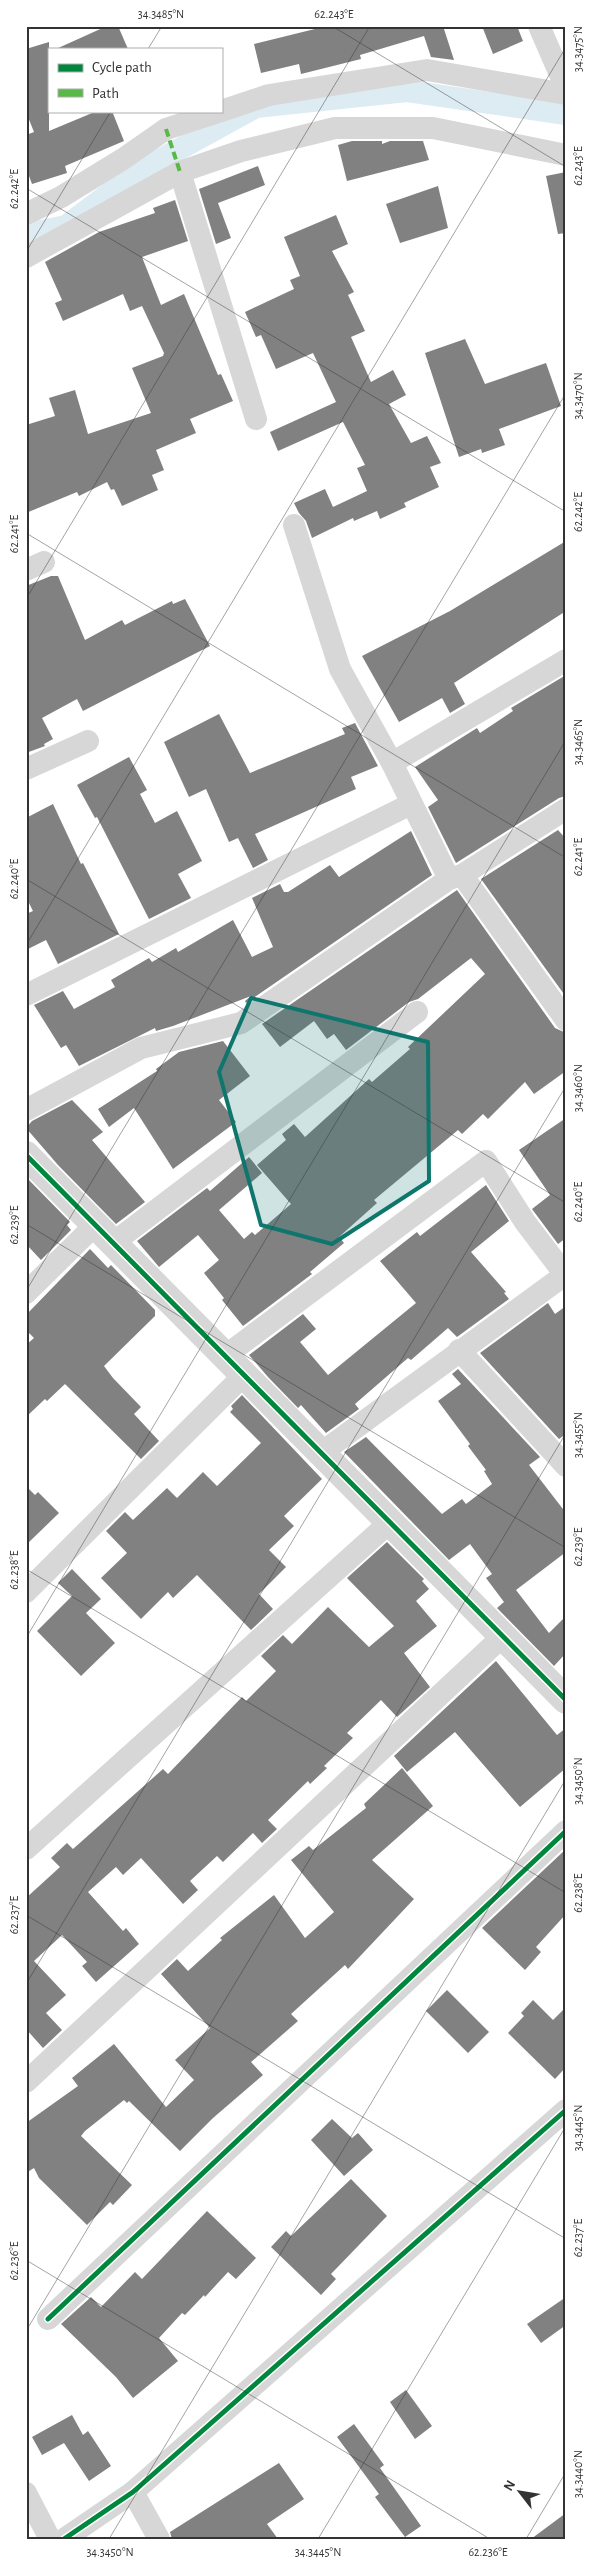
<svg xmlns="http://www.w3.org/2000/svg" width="592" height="2565" viewBox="0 0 592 2565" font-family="'Alegreya Sans',sans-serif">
<rect width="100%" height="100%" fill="#fff"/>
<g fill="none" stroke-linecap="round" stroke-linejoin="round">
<!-- canal -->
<path stroke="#ddebf3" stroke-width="22" d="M26 234 66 226 136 173 256 107 407 91 566 114"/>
</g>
<!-- building -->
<g fill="#818181">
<path d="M107 26H118L128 49H56Z"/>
<path d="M327 26H443L454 60 431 57 424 36 360 55 361 59 301 74 299 64 261 73 254 44Z"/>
<path d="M482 26H517L523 41 493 54Z"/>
<path d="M49 42V131L97 111H112L124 141 65 166 67 173 32 184 26 168V135L34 132 26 112V49Z"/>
<path d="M352 141H382V144L390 141H423L429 160 347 181 338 145Z"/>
<path d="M258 166 265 185 218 203 231 238 216 244 199 189Z"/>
<path d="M566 172V233L558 234 546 176Z"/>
<path d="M438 186 448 228 400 243 386 204Z"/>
<path d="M175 200 188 241 142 257 161 305 184 294 218 375 221 374 233 401 190 419 196 433 156 450 164 470 152 475 158 490 122 506 114 489 111 490 107 482 79 496 77 492 26 513V425L55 416 49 398 75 390 88 434 151 413 132 368 163 356 164 353 142 306 130 311 123 294 63 321 55 303 62 300 45 262 99 232 155 213 153 208Z"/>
<path d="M336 215 348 244 332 251 354 292 348 295 365 331 351 337 371 382 393 370 406 395 389 404 411 443 427 436 441 463 430 467 439 487 404 503 406 507 380 519 377 511 354 521 353 518 312 538 306 521 299 513 294 503 325 489 333 507 367 491 357 468 365 465 343 422 278 451 270 432 336 402 313 353 276 369 261 335 256 337 245 312 294 289 290 280 300 276 284 237Z"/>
<path d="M465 339 485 384 546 363 561 406 499 429 505 445 482 453 481 449 459 457 425 353Z"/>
<path d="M566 541V611L454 683 465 704 450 713 442 698 399 722 362 656 450 611Z"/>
<path d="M51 576H58L85 640 122 620 125 625 172 601 173 604 185 599 210 646 83 711 77 699 42 718 53 739 44 744 45 746 26 753V586Z"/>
<path d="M566 675V796L559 798 456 863 428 807 438 800 415 767 477 728 480 733 513 711 511 708Z"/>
<path d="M219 714 250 773 345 734 342 728 355 723 378 766 351 777 356 789 255 834 268 860 253 868 238 838 229 842 206 789 189 797 164 742Z"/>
<path d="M129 757 147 790 140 794 155 823 177 811 202 861 178 874 191 898 149 919 97 817 95 818 77 785Z"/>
<path d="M53 804 81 864 83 863 119 934 58 964 46 940 26 950V914L33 911 26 897V818Z"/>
<path d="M558 830 566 839V997L481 879Z"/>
<path d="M411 831 432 875 246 1003 245 1001 251 996 173 1026 156 1031 155 1028 79 1066 66 1045 61 1048 34 1005 63 991 74 1009 115 987 111 980 149 958 152 962 176 948 178 952 233 920 252 957 273 947 252 898 280 884 284 892H288L330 865 339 877Z"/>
<path d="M457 890 555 1028 566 1033V1071L534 1094 525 1082 488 1119 483 1114 462 1134 458 1130 374 1200 377 1203 339 1237 344 1243 310 1272 312 1274 243 1326 222 1300 224 1298 204 1273 219 1260 198 1235 159 1267 137 1241 207 1188 210 1191 249 1157 262 1173 219 1210 244 1239 252 1232 255 1235 291 1204 257 1165 286 1140 282 1134 294 1124 305 1137 369 1079 372 1082 410 1049 408 1047 485 974 471 958 418 999 409 1002 346 1050 334 1034 327 1039 314 1021 280 1047 262 1024Z"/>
<path d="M223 1041 250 1076 219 1100 236 1122 173 1169 134 1108 109 1127 98 1109 157 1071 156 1069 179 1052Z"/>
<path d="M72 1100 103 1132 92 1140 145 1202 116 1224 58 1165 26 1128 32 1121Z"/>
<path d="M566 1118V1238L558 1244 532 1209 550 1195 519 1150Z"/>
<path d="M26 1177 70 1222 67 1225 71 1230 41 1260 26 1244Z"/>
<path d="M486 1185 509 1221 471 1252 506 1292 504 1293 509 1299 457 1337 448 1328 411 1360 408 1358 355 1404 359 1409 326 1433 301 1405 298 1408 268 1377 249 1355 303 1314 316 1329 300 1342 328 1375 416 1303 380 1261 417 1232 420 1236Z"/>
<path d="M90 1249 108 1268 111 1265 155 1310V1316L104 1366 113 1378 141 1407 134 1414 159 1441 141 1459 65 1384 47 1401 45 1399 26 1417V1345L34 1338 26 1330V1315Z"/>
<path d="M548 1303 555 1314 566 1306V1434L559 1439 480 1353Z"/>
<path d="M458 1369 540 1457 529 1465 566 1513V1552L516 1590 549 1633 566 1616V1653L554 1666 497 1608 504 1602 486 1578 492 1574 470 1544 449 1560 344 1452 366 1437 442 1514 462 1499 466 1504 492 1484 484 1471 486 1470 468 1446 470 1444 438 1401 461 1384 452 1374Z"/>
<path d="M242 1395 322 1479 284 1516 294 1526 269 1550 286 1567 259 1594 273 1609 251 1630 197 1575 173 1598 168 1592 141 1619 101 1578 127 1553 106 1531 125 1512 133 1520 167 1488 177 1498 203 1472 217 1486 261 1443 230 1412 233 1409 231 1406Z"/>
<path d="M26 1486 35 1495 38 1492 59 1513 26 1545Z"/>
<path d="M387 1542 424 1579 422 1581 429 1589 416 1601 437 1626 404 1653 430 1687 397 1717 381 1700 347 1733 353 1738 324 1766 327 1768 310 1784 308 1781 268 1820 277 1829 262 1843 253 1833 223 1862 217 1856 190 1881 198 1890 183 1904 141 1858 123 1875 116 1867 88 1892 123 1931 126 1928 139 1944 96 1982 82 1966 87 1962 62 1935 34 1961 66 1995 46 2013 62 2030 43 2048 26 2029V1898L60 1867 51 1858 67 1843 73 1849 163 1769 168 1774 242 1697 246 1701 276 1671 261 1656 283 1635 292 1644 328 1607 369 1647 394 1626 347 1578Z"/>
<path d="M72 1569 101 1599 86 1613 115 1643 81 1676 37 1631 72 1596 58 1583Z"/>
<path d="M496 1661 557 1735 566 1728V1768L520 1807 455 1732 407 1772 394 1756Z"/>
<path d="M402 1768 433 1806 372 1860 414 1899 348 1969 345 1965 291 2014 298 2021 251 2062 263 2075 213 2118 180 2151 129 2101 127 2103 124 2100 85 2131 81 2136 132 2185 113 2205 110 2202 87 2225 39 2178 34 2168 26 2173V2123L78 2086 72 2078 114 2044 166 2107 194 2080 175 2060 210 2028 161 1974 177 1959 188 1971 222 1940 220 1938 274 1895 305 1938 334 1912 291 1860 309 1846 313 1850 366 1808 364 1804Z"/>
<path d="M566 1849V1914L536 1947 541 1952 525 1970 482 1928Z"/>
<path d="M447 1990 489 2032 468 2053 426 2011Z"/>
<path d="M533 2000 553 2020 566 2007V2067L555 2079 508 2033 524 2016 521 2013Z"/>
<path d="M332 2119 352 2138 358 2133 373 2150 344 2176 311 2140Z"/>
<path d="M351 2179 387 2216 331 2274 336 2279 321 2295 271 2247 286 2231 291 2236Z"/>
<path d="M207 2211 256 2258 236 2279 228 2272 205 2297 204 2295 185 2315 182 2313 159 2338 178 2361 133 2398 116 2377 61 2324 91 2297 101 2307 135 2272 142 2279Z"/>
<path d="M566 2297V2325L541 2343 527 2324Z"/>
<path d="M406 2390 432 2426 415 2439 390 2402Z"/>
<path d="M72 2415 83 2435 88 2431 111 2466 89 2481 64 2443 42 2455 32 2437Z"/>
<path d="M354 2424 384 2465 380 2468 421 2526 405 2537 375 2497 379 2494 337 2437Z"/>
<path d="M279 2463 304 2499 267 2524 278 2539H172L170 2532Z"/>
<path d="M566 2513V2539H531Z"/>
</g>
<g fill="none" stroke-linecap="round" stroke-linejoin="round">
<!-- minor -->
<g stroke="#d7d7d7" stroke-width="22">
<path d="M539 26 566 88"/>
<path d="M221 111 269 95 427 70 566 94"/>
<path d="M180 172 256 419"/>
<path d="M26 214 61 197 123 159 166 129 221 111"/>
<path d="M26 257 180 172 241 151 335 128H433L566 155"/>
<path d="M294 525 340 669 392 763 449 879"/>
<path d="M26 570 44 562"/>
<path d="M392 763 566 660"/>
<path d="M26 769 88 741"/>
<path d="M462 875 566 1020"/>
<path d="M26 995 411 804"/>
<path d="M26 1110 141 1048 241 1023 449 879 462 875 566 809"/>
<path d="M113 1243 417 1012"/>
<path d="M26 1293 95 1225"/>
<path d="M459 1350 566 1466"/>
<path d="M225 1356 486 1161 525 1222 560 1268 566 1267"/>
<path d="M321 1453 566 1274"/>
<path d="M26 1592 244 1375"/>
<path d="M26 1849 390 1522"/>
<path d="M26 2082 503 1636"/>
<path d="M48 2319 566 1831"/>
<path d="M133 2492 159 2539"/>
<path d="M26 2493 50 2539"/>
<path d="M64 2539 133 2492 566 2110"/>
</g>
<!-- tertiary -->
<path stroke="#d7d7d7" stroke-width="28" d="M26 1155 566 1700"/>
<!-- quiet -->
<path stroke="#58b947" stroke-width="4" stroke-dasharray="8 4" stroke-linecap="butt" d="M166 129 180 172"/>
<defs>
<g id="cycleway">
<path d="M26 1155 566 1700"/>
<path d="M48 2319 566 1831"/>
<path d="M64 2539 133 2492 566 2110"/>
</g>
</defs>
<!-- cycleway casing -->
<use href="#cycleway" stroke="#fff" stroke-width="8"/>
<!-- cycleway -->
<use href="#cycleway" stroke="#00873e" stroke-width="5"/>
</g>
<!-- marked area -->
<path fill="#0f766e" fill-opacity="0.2" stroke="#0f766e" stroke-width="4" stroke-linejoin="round" d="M251 998 428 1042 429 1181 332 1244 261 1225 219 1072Z"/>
<!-- ticks -->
<path fill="none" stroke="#333" stroke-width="1" stroke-opacity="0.45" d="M332 26 566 167M148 49 162 26M26 188 566 512M26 252 111 111M26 533 566 858M26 599 370 26M26 879 566 1203M26 945 566 47M26 1224 566 1548M26 1291 566 393M26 1569 566 1893M26 1638 566 740M26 1915 566 2239M26 1984 566 1086M26 2260 490 2539M26 2331 566 1433M109 2539 566 1779M318 2539 566 2126M526 2539 566 2472"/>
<!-- border -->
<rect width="592" height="2565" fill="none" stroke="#ffffff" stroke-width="55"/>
<!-- legend -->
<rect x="48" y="48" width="175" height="65" fill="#ffffff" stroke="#adadad"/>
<rect x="58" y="64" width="25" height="8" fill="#00873e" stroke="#adadad"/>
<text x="92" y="72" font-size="15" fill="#333333">Cycle path</text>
<rect x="58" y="89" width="25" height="8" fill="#58b947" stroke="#adadad"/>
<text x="92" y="98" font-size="15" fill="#333333">Path</text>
<!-- north arrow -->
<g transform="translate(520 2492) rotate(301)" stroke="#ffffff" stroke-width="4" paint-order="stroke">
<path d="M0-4L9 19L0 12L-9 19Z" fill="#333333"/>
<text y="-8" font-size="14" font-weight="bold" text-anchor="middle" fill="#333333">N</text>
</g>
<rect x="28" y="28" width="536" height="2510" fill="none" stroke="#333" stroke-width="2"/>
<g font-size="12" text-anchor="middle" fill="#333">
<text x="161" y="18">34.3485°N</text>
<text x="334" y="18">62.243°E</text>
<text transform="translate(578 49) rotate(-90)" y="4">34.3475°N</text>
<text transform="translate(578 166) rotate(-90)" y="4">62.243°E</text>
<text transform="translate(14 189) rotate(-90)" y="4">62.242°E</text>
<text transform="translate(578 396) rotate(-90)" y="4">34.3470°N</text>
<text transform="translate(578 512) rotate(-90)" y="4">62.242°E</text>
<text transform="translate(14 534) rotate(-90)" y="4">62.241°E</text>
<text transform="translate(578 742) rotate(-90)" y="4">34.3465°N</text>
<text transform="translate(578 857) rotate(-90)" y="4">62.241°E</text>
<text transform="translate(14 879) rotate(-90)" y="4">62.240°E</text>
<text transform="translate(578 1088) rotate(-90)" y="4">34.3460°N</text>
<text transform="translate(578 1202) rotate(-90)" y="4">62.240°E</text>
<text transform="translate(14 1225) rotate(-90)" y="4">62.239°E</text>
<text transform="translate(578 1435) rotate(-90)" y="4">34.3455°N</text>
<text transform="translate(578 1547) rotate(-90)" y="4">62.239°E</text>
<text transform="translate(14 1570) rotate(-90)" y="4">62.238°E</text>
<text transform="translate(578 1781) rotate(-90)" y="4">34.3450°N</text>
<text transform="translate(578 1893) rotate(-90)" y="4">62.238°E</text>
<text transform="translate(14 1915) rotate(-90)" y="4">62.237°E</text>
<text transform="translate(578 2128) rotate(-90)" y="4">34.3445°N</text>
<text transform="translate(578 2238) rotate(-90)" y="4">62.237°E</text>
<text transform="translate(14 2261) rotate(-90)" y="4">62.236°E</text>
<text transform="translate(578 2474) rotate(-90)" y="4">34.3440°N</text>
<text x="110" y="2556">34.3450°N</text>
<text x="318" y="2556">34.3445°N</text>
<text x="488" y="2556">62.236°E</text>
</g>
</svg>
